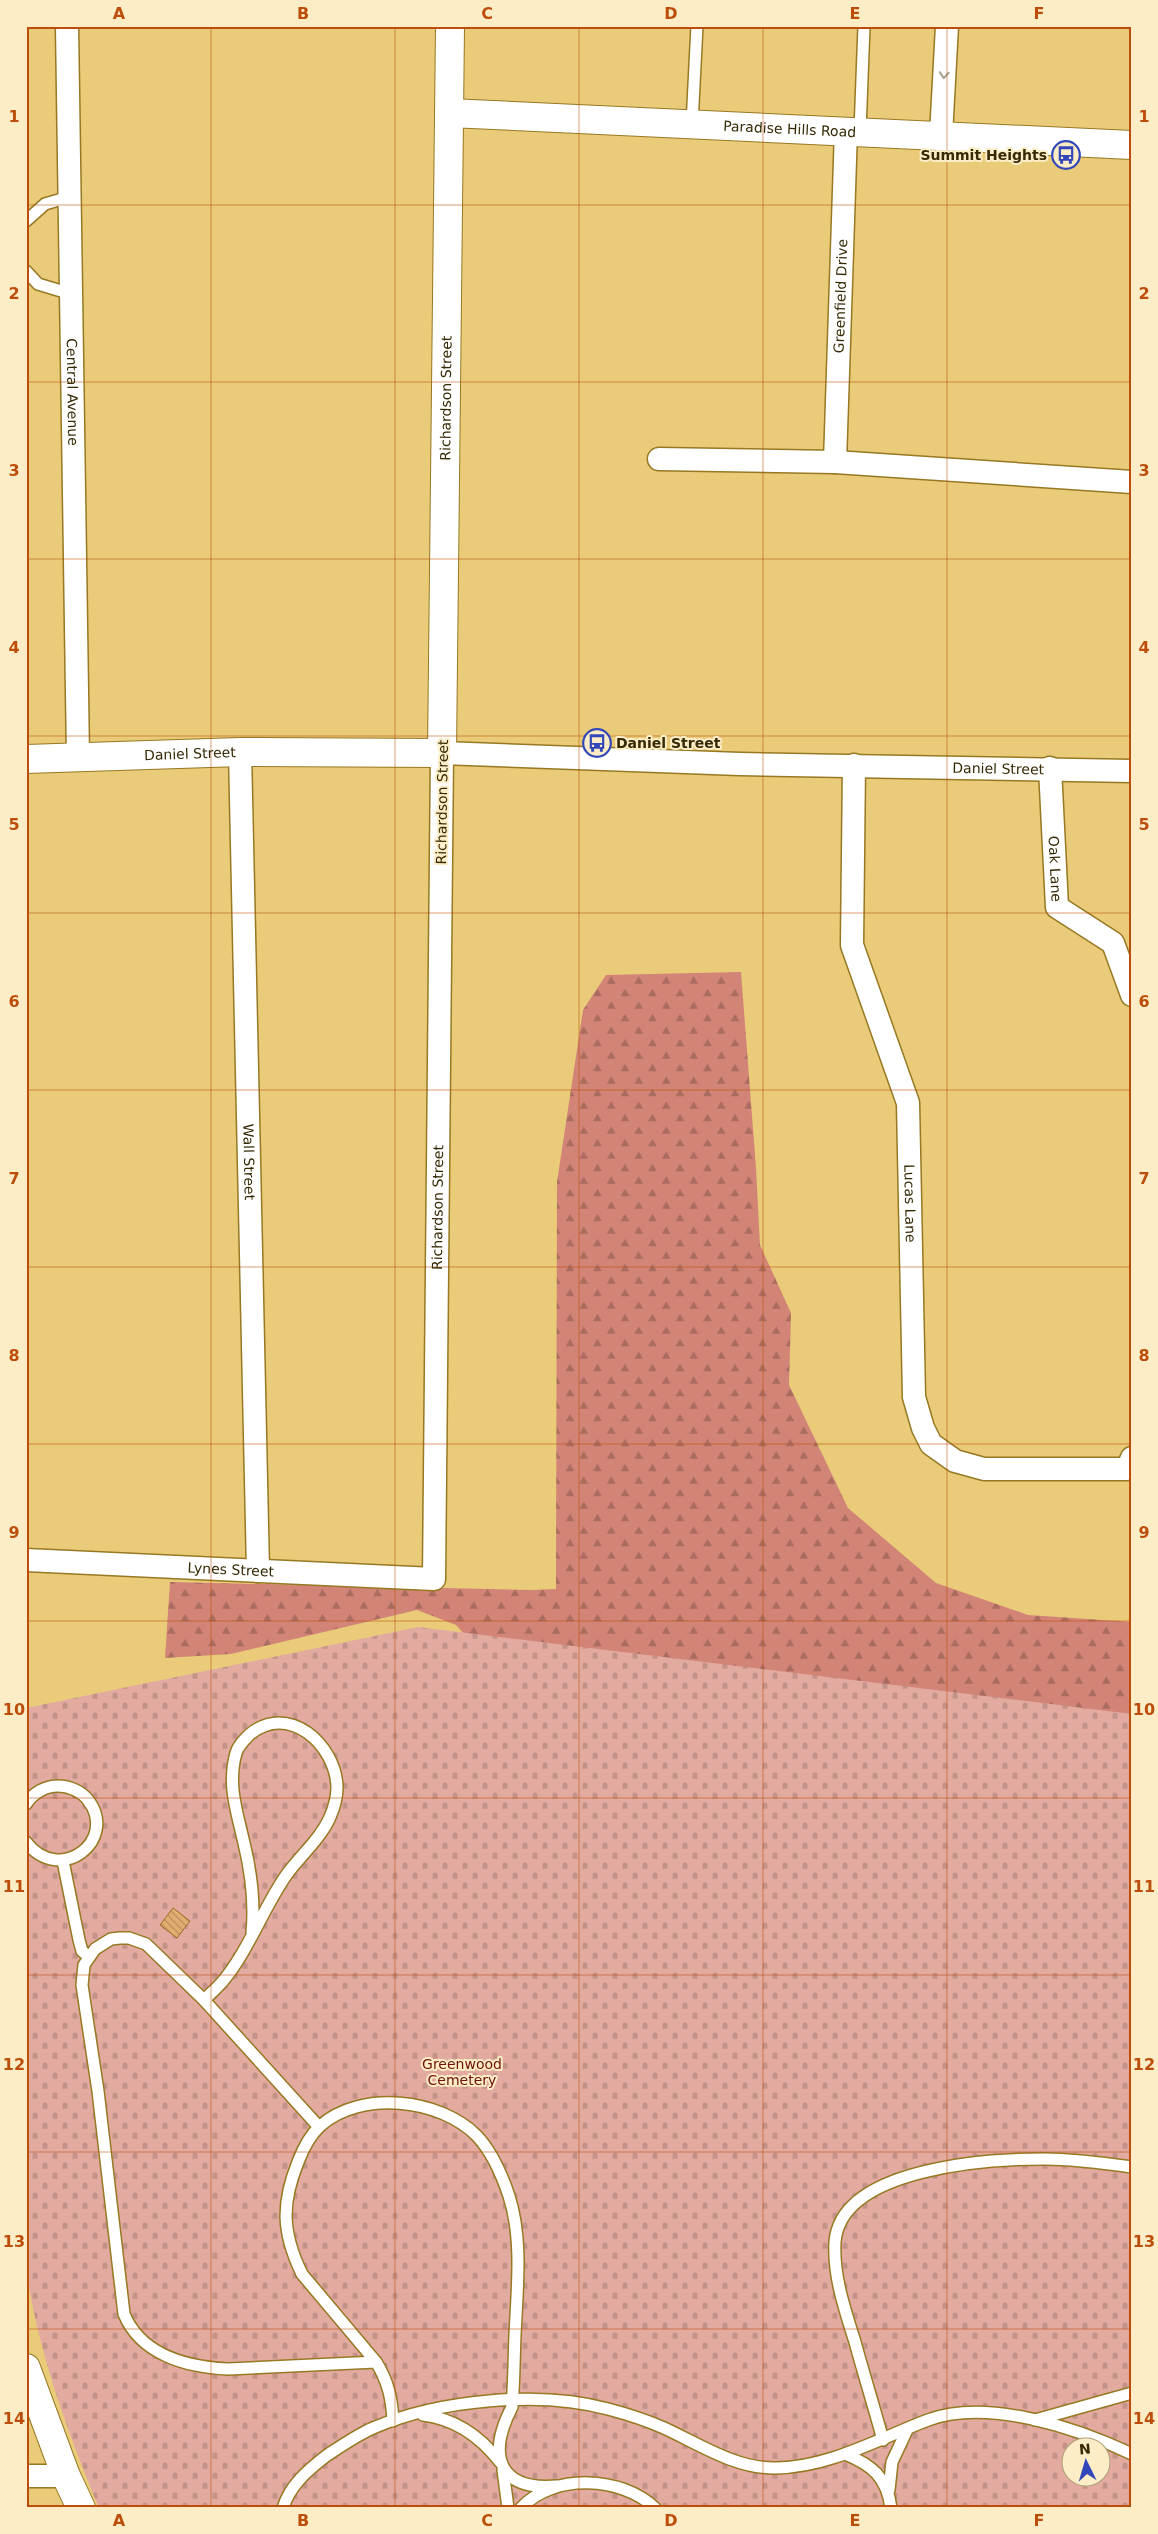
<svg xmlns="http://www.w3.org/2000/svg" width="1158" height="2534" viewBox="0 0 1158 2534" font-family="'DejaVu Sans',sans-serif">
<defs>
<pattern id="forest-firs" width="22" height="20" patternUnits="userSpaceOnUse" patternTransform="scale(1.25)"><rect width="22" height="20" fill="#d28477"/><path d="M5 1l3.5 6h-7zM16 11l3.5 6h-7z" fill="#ab6c60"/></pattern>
<pattern id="cemetery-stones" width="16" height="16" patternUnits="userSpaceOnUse" patternTransform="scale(1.25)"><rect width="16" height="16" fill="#e3aaa0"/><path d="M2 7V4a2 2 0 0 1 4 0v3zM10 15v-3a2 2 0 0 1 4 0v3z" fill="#c39288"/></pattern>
<pattern id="building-back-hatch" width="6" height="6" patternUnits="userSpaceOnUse" patternTransform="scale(1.25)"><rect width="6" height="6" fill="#e2ae71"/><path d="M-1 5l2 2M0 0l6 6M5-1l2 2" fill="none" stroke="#b88e5b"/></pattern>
</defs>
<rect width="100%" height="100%" fill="#e9cb79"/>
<!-- forest -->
<path fill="url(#forest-firs)" d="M741 972 756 1168 760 1245 791 1313 789 1385 848 1508 936 1583 1028 1615 1132 1622V1922L486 1658 456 1625 417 1610 231 1654 165 1658 170 1582 531 1590 556 1589 557 1182 583 1010 606 975Z"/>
<!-- cemetery -->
<path fill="url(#cemetery-stones)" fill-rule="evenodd" d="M418 1627 1132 1714V2508H99C67 2430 38 2352 26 2268V1708ZM1070 2446H1100V2476H1070Z"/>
<!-- building -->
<path fill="url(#building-back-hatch)" stroke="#9d6922" d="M173 1908 190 1921 177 1938 160 1925Z"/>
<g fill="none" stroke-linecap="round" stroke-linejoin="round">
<defs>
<g id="lane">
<path d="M692 124 697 26"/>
<path d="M860 131 864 26"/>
<path d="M26 221 45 204 69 197"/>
<path d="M26 271 38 284 71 294"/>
<path d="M26 1804C33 1793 45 1786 58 1786 69 1786 81 1791 88 1800 119 1840 60 1886 26 1842"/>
<path d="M63 1861 79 1940 82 1951 88 1956"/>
<path d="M204 2000C210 1994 217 1988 223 1981 249 1950 263 1908 287 1874 301 1855 321 1838 330 1817 334 1808 337 1797 337 1787 336 1745 288 1701 249 1735 243 1741 238 1746 236 1753 227 1785 237 1812 244 1843 251 1872 255 1902 252 1933"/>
<path d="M319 2127 204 2000 146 1944 129 1938H120L111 1939 95 1949 84 1965 82 1985 98 2091 124 2314C141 2355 187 2367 228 2369L376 2362"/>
<path d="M423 2415C456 2419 480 2436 500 2462"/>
<path d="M1035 2420 1132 2393"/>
<path d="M393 2421C392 2399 388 2381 376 2362L302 2274C282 2233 281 2204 298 2162 303 2149 309 2136 320 2126 360 2090 440 2098 477 2136 492 2152 502 2175 509 2196 523 2239 517 2290 515 2335 514 2359 514 2383 512 2407 487 2455 498 2491 557 2486"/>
<path d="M883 2440C874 2407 864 2375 855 2342 845 2310 833 2276 835 2242 841 2167 990 2159 1045 2159 1074 2159 1103 2163 1132 2167"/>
<path d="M845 2454C872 2465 887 2477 891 2508"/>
<path d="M503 2470 508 2508"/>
<path d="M889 2490 892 2462 907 2430"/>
<path d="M283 2508C290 2485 308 2470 326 2456 341 2446 357 2435 373 2428 438 2400 540 2390 608 2409 627 2414 646 2420 664 2428 699 2444 736 2469 776 2468 830 2467 878 2439 928 2420 988 2398 1077 2428 1132 2454"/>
<path d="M521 2508C553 2473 622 2476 655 2508"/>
</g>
<g id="street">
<path id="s1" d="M67 26 78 758"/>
<path d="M941 135 947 26"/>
<path d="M659 459 835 462 1132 482"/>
<path id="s2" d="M835 462 846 130"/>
<path id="s3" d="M240 752 258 1571"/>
<path id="s4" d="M854 765 852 945 908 1103 914 1397 923 1428 931 1444 955 1461 984 1469H1127L1132 1458"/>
<path id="s5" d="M1050 768 1057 907 1113 943 1132 995"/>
<path id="s6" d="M26 1560 434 1579 442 753 740 764 1132 771"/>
<path d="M26 2476H66"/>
</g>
<g id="secondary">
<path id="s7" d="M449 113 1132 145"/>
<path id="s8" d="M26 759 240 752 442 753 450 26"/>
<path d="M26 2368 66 2476 81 2508"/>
</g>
</defs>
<!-- lane casing -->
<use href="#lane" stroke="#967922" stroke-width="14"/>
<!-- street casing -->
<use href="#street" stroke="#967922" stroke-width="25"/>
<!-- secondary casing -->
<use href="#secondary" stroke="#967922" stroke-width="30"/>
<!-- lane -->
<use href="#lane" stroke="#fff" stroke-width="11"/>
<!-- street -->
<use href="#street" stroke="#fff" stroke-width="22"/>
<!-- secondary -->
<use href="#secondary" stroke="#fff" stroke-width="28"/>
</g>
<!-- one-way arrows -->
<defs><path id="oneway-chevron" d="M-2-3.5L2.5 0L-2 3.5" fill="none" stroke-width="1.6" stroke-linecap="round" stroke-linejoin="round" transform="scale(1.25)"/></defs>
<use stroke="#a59f8e" href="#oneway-chevron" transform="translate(944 75) rotate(94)"/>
<!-- grid -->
<path fill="none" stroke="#bc4d0a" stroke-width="1" stroke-opacity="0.55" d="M211 26V2508M395 26V2508M579 26V2508M763 26V2508M947 26V2508M26 205H1132M26 382H1132M26 559H1132M26 736H1132M26 913H1132M26 1090H1132M26 1267H1132M26 1444H1132M26 1621H1132M26 1798H1132M26 1975H1132M26 2152H1132M26 2329H1132"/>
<!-- icons -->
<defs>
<symbol id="bus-ring" viewBox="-11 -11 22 22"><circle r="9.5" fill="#fcedc6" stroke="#3247b9" stroke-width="1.5"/><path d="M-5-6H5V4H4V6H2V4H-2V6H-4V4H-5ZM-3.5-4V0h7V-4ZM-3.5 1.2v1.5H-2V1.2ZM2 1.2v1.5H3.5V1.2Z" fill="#3247b9"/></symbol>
</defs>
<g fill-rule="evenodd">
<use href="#bus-ring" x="1050" y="139" width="32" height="32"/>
<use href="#bus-ring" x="581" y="727" width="32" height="32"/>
</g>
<g text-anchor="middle" stroke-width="4" stroke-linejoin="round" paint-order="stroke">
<!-- street labels -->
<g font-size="14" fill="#362a05" stroke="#fcedc6">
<text dy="5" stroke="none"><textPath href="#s7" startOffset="341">Paradise Hills Road</textPath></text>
<text dy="5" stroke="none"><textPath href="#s2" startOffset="166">Greenfield Drive</textPath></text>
<text dy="5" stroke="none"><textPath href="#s1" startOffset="366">Central Avenue</textPath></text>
<text dy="5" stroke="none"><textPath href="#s8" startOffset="771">Richardson Street</textPath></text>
<text dy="5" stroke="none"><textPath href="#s8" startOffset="164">Daniel Street</textPath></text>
<text dy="5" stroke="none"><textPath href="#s6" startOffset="1791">Daniel Street</textPath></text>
<text transform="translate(442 802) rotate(-89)" y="5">Richardson Street</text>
<text dy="5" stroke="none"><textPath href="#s5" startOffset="101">Oak Lane</textPath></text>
<text dy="5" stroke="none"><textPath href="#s3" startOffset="410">Wall Street</textPath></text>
<text dy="5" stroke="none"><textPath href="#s4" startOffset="448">Lucas Lane</textPath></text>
<text dy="5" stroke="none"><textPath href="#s6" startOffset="780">Richardson Street</textPath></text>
<text dy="5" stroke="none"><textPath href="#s6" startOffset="205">Lynes Street</textPath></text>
</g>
<!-- poi labels -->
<g font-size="14" font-weight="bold" fill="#362a05" stroke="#fcedc6" text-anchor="end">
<text x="1047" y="160">Summit Heights</text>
<text x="616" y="748" text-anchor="start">Daniel Street</text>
</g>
<!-- park labels -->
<g font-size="14" fill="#6f1009" stroke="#fcedc6">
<text x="462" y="2069">Greenwood<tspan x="462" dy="16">Cemetery</tspan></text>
</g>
</g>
<!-- border -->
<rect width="1158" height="2534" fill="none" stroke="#fcedc6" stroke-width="55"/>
<!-- north arrow -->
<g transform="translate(1086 2462) rotate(355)"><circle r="24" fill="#fcedc6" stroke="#ad9f79"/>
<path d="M0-4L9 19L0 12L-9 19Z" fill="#3247b9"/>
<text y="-8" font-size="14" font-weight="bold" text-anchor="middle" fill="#362a05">N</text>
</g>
<rect x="28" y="28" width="1102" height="2478" fill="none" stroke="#bc4d0a" stroke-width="2"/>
<g font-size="16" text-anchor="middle" font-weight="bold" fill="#bc4d0a">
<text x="119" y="19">A</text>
<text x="303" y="19">B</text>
<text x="487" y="19">C</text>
<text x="671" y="19">D</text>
<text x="855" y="19">E</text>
<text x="1039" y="19">F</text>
<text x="14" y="122">1</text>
<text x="1144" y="122">1</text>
<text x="14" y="299">2</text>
<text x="1144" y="299">2</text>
<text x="14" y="476">3</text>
<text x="1144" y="476">3</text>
<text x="14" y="653">4</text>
<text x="1144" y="653">4</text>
<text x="14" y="830">5</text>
<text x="1144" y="830">5</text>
<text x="14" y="1007">6</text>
<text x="1144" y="1007">6</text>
<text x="14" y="1184">7</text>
<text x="1144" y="1184">7</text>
<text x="14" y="1361">8</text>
<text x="1144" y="1361">8</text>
<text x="14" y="1538">9</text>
<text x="1144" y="1538">9</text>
<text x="14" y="1715">10</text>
<text x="1144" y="1715">10</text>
<text x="14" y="1892">11</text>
<text x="1144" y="1892">11</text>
<text x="14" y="2070">12</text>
<text x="1144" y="2070">12</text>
<text x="14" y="2247">13</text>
<text x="1144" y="2247">13</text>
<text x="14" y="2424">14</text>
<text x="1144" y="2424">14</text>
<text x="119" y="2526">A</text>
<text x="303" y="2526">B</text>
<text x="487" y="2526">C</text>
<text x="671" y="2526">D</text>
<text x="855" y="2526">E</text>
<text x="1039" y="2526">F</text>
</g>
</svg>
